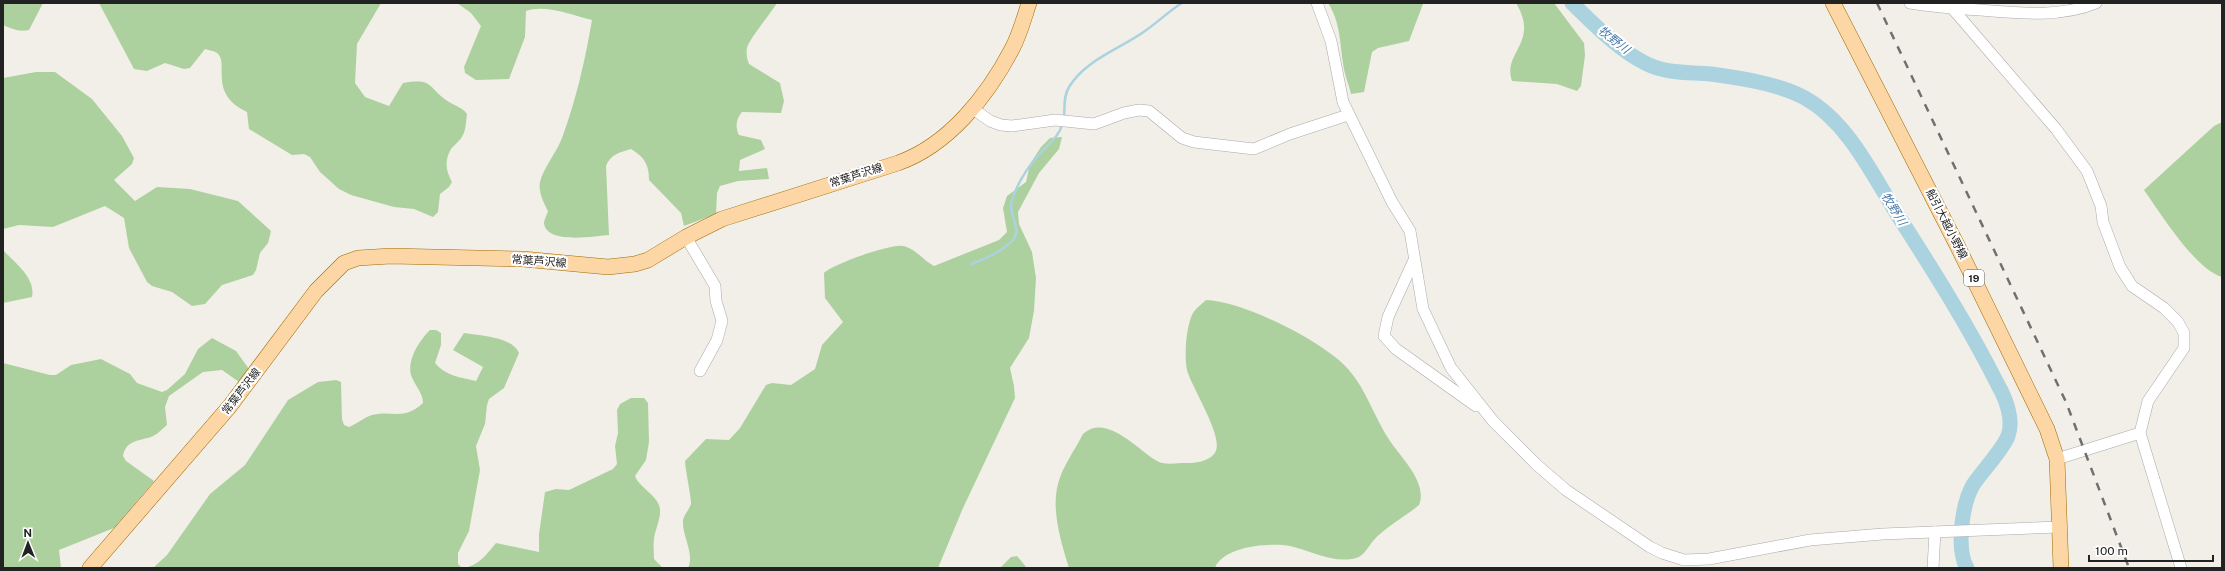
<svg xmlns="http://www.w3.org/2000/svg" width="2225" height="571" viewBox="0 0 2225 571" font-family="'Public Sans','Noto Sans JP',sans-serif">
<rect width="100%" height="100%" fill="#f2efe9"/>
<!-- forest -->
<g fill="#add19e">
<path d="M3 3H43L29 30C18 32 13 29 3 25Z"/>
<path d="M99 3H381L357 44 355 83 365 97 389 106 403 83C433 78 427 86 446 100 454 106 461 106 467 114 466 121 466 129 463 135 460 141 454 145 451 149 444 161 446 171 452 182L449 187 440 194 438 212 433 217 414 209 394 207 351 195 339 189 320 172 310 157 304 154 292 155 249 129 247 112C207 93 230 63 217 53 215 51 208 50 205 49L190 68 184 69 165 63 147 71 134 69Z"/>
<path d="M457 3H777C771 13 748 41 747 48 746 54 747 59 749 64L780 83 784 101 781 113 742 112C736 119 735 127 739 135L761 140 765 149 740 160 739 171 767 168 769 179 738 181 720 186 717 193 716 214 684 226 681 213 649 180C649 164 644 157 631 149 620 152 610 155 606 166L609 235C596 236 546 245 544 223 544 220 547 215 548 211 544 203 538 192 540 182 543 169 556 153 562 138 576 100 585 61 592 20 572 15 545 4 526 11L525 37 509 79 476 80 465 73 464 67 481 26 471 13Z"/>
<path d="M1328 3 1423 4 1409 41 1378 48 1372 52 1364 92 1351 94C1349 84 1344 74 1343 63 1340 43 1340 21 1328 3Z"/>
<path d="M1516 3H1554L1584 43 1585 55 1581 86 1577 91 1557 84 1512 81C1502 52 1540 43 1516 3Z"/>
<path d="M36 72H55L92 99 122 136 134 158 132 164 114 180 135 201 157 187 190 189 238 201 271 231 268 243 260 253 256 270 253 275 222 285 205 304 192 306 172 292 152 286 147 282 129 248 124 218 105 206 53 227 19 225 3 229V78Z"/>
<path d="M2222 122V277C2195 269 2161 214 2144 190L2214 126Z"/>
<path d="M1062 137 1059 149 1039 173 1018 212 1019 224 1032 252 1036 278 1034 311 1029 338 1010 368 1014 386 1015 398 963 508 938 568H688C695 554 682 536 683 521 683 516 689 510 691 504 692 501 685 468 685 461L706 439 729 440 740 428 766 385 772 383 791 385 815 369 822 345 843 322 825 298 824 273C833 264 890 244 903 246 915 248 924 261 934 266L999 240 1007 232 1003 208 1007 196 1026 182 1030 164 1041 147 1050 138Z"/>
<path d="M3 250C15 263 36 278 32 297L3 303Z"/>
<path d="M1206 300C1243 301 1325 342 1349 370 1367 391 1375 419 1390 441 1402 459 1428 483 1419 505 1405 517 1385 527 1373 541 1368 547 1364 556 1356 558 1334 564 1311 551 1290 546 1270 542 1223 546 1215 568H1069C1061 542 1051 510 1058 484 1062 467 1075 450 1083 434 1107 412 1138 451 1159 462 1165 465 1179 463 1186 463 1196 463 1207 462 1214 454 1227 441 1191 387 1187 370 1184 357 1186 325 1193 313 1196 308 1202 304 1206 300Z"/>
<path d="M430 330H436L441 333V345L435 363C444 375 462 378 476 381L483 367 453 350 464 333C481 336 511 336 519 353L504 388 489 399 487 405 485 424 476 446 480 470 469 531 458 553V564L462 568H153L167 555 210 494 245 465 288 400 318 382 336 380 341 382 342 419 344 425 349 427C356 424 365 417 372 415 394 410 403 421 423 403 423 392 414 385 411 375 407 359 420 340 430 330Z"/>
<path d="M212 338 236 351 249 369 239 382 222 370 203 372 169 396 165 407 167 425C162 429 157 435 151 437 139 441 126 440 123 456L126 461 154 481 114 528 59 550 61 568H3V363L50 375H56L71 365 101 359 130 374 137 383 162 392 167 390 185 374 198 349Z"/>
<path d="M631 398H644L648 403 649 442 646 460 635 476C639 487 654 493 659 505 663 515 655 529 654 539 653 546 654 552 654 559L663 568H464C479 565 486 555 496 543L539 552V534L545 492 556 489 569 490 613 469 617 464 615 446 618 433 617 410 620 404Z"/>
<path d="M1017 556 1027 568H1000L1011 557Z"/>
</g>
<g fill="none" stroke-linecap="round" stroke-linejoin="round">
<!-- stream -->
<g stroke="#aad3df" stroke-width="2.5">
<path d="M1064 118C1065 108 1063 97 1069 87 1085 60 1120 49 1145 31 1158 22 1169 11 1182 3"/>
<path d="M971 264C984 260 1004 250 1013 240 1023 228 1007 215 1012 200 1017 185 1027 168 1038 156 1046 146 1059 137 1062 125"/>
</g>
<!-- river -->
<path stroke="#aad3df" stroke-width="15" d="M1572 3C1595 25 1618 50 1647 64 1667 74 1690 72 1711 74 1740 78 1780 84 1805 98 1848 122 1872 174 1897 214 1933 270 1969 327 1998 385 2006 399 2014 420 2008 436 2002 451 1982 471 1973 485 1962 504 1956 549 1967 568"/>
<defs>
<g id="minor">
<path d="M1317 3 1331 41 1343 102 1392 202 1410 231 1423 309 1451 368 1493 421 1537 465 1566 490 1650 547 1662 553 1684 560 1709 559 1810 540 1883 534 2059 527"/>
<path d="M1910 3C1933 7 1956 8 1980 10 2018 13 2060 18 2096 3"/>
<path d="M1952 8 2056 129 2087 171 2101 206 2103 222 2120 267 2132 286 2164 308 2178 322 2184 333V348L2148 401 2140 433 2181 568"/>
<path d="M972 108 990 121 1001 125 1012 126 1055 120 1094 124 1124 113 1139 110 1149 111 1182 138 1194 142 1254 149 1290 134 1348 115"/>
<path d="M686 237 715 286 716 301 722 321 717 340 700 371"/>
<path d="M1414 260 1388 317 1384 336 1396 349 1476 406"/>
<path d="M2057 459 2140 433"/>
<path d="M1933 568 1935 532"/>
</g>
<g id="major">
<path d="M1833 3 1957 245 2047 429 2057 459 2061 568"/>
<path d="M90 568 230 406 316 291 344 263 358 258 391 256 523 259 608 267 635 264 648 260 686 237 722 219 898 163C949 145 988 95 1012 49 1020 34 1024 18 1029 3"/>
</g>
</defs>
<!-- minor casing -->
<use href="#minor" stroke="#a9a9a9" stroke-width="12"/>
<!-- major casing -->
<use href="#major" stroke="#a06b00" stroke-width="16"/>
<!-- minor -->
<use href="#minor" stroke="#fff" stroke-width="11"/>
<!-- major -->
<use href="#major" stroke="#fcd6a4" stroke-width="15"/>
<!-- rail -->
<path stroke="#707070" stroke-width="2.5" stroke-dasharray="8 8" stroke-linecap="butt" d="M1877 3 2066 402 2129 568"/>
</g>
<g text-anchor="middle" stroke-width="4" stroke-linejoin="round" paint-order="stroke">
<!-- shield labels -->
<rect fill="#fff" stroke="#646464" stroke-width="1" x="1964" y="270" width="20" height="16" rx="3"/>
<g font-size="10" font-weight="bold" fill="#222">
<text x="1974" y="282">19</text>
</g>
<!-- street labels -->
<g font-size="11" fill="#222" stroke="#fff">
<text transform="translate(856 175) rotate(-18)" y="4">常葉芦沢線</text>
<text transform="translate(1947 224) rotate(63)" y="4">船引大越小野線</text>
<text transform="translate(539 261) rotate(4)" y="4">常葉芦沢線</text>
<text transform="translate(241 391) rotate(-52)" y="4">常葉芦沢線</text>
</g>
<!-- water labels -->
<g font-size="12" font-style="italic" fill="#4a7aab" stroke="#fff">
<text transform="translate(1614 40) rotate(38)" y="4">牧野川</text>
<text transform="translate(1894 209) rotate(58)" y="4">牧野川</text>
</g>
</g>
<!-- border -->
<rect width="2225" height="571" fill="none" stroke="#222222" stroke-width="8"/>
<!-- north arrow -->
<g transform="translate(28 543) rotate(359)" stroke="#ffffff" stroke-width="3" paint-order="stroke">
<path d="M0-3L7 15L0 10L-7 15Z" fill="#222222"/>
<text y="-6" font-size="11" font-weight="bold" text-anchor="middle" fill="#222222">N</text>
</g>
<!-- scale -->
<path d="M2089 555v6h124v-6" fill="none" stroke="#222222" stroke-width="2"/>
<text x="2095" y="555" font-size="12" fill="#222222" stroke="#ffffff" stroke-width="3" paint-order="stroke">100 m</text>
</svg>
